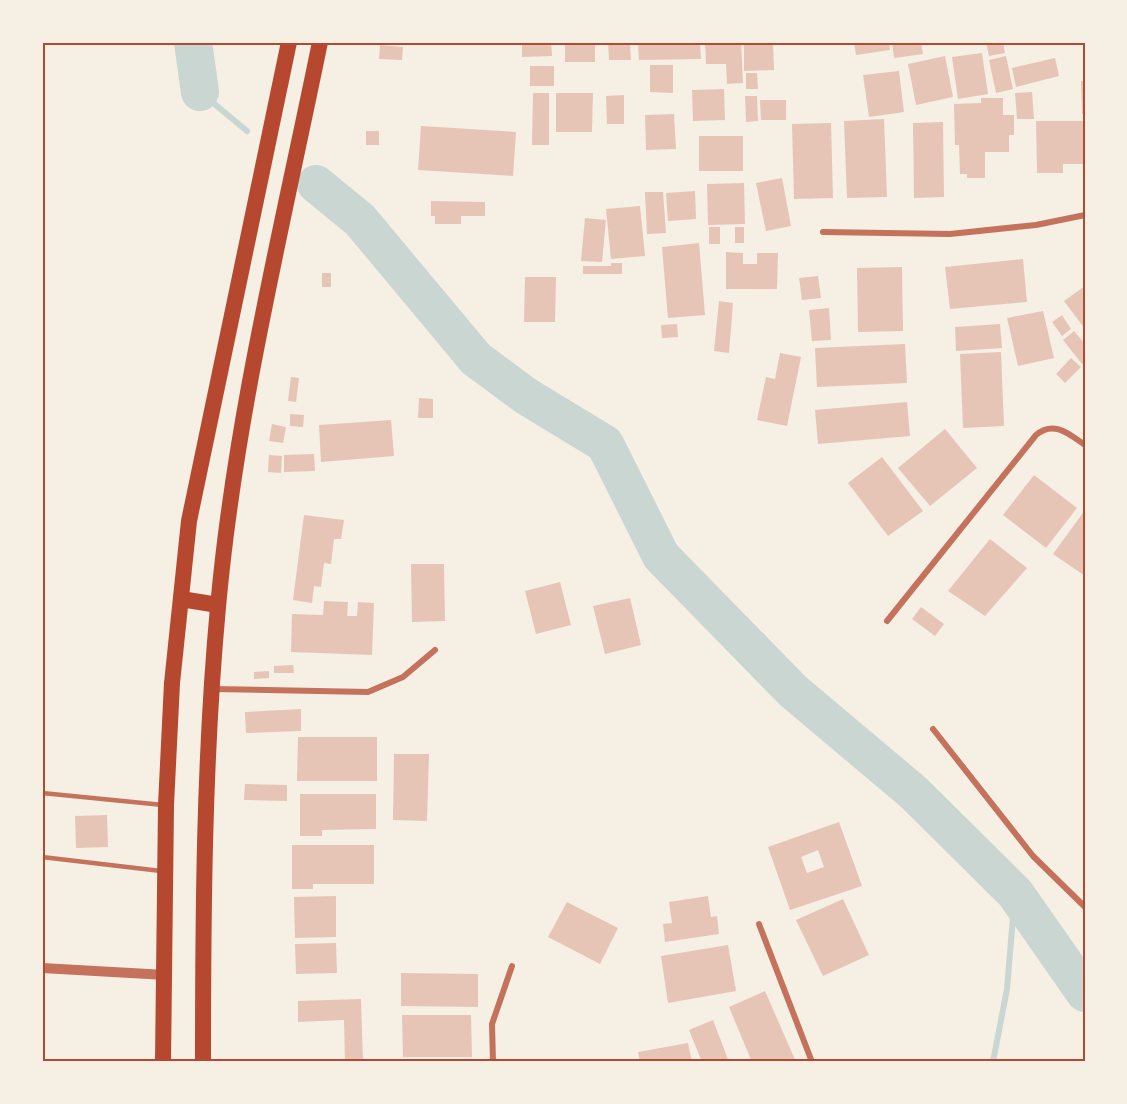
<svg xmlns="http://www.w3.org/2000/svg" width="1127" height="1104" viewBox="0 0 1127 1104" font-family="'PT Serif',serif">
<rect width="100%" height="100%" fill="#f6efe4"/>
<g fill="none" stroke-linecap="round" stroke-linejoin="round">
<!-- stream -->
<g stroke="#c9d6d2" stroke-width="6">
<path d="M200 92 247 131"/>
<path d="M993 1062 1007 989 1015 893"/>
</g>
<!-- river -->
<g stroke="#c9d6d2" stroke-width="38">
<path d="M193 42 200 92"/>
<path d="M316 184 360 220 476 359 526 396 605 444 661 556 793 691 913 792 1015 893 1085 993"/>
</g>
</g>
<!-- building -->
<g fill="#e6c5b7" fill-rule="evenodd">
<path d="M522 42H551L552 56 522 57Z"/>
<rect x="565" y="42" width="30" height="20"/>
<path d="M608 42H630L631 60H609Z"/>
<path d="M638 42H700L701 59 639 60Z"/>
<path d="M705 42H741L743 83 727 84 726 64H706Z"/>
<path d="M744 42H773L774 70 744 71Z"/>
<path d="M854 42H889L890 50 856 55Z"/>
<path d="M892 42H921L923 54 894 58Z"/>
<path d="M986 42H1003L1005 53 989 56Z"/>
<path d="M380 45 403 47 402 60 379 59Z"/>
<path d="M982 53 988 94 958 99 952 57Z"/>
<path d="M945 56 953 97 916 105 908 64Z"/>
<path d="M1006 56 1013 89 996 93 989 60Z"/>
<path d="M1055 58 1059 76 1016 87 1012 68Z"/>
<path d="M650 65H673V93L650 92Z"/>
<rect x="530" y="66" width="24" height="20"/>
<path d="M899 71 904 112 869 117 863 75Z"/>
<path d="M746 73H757L758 89H746Z"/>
<path d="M1081 81H1085V114H1082Z"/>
<path d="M724 89 725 120 693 121 692 90Z"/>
<path d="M1032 92 1034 119H1017L1015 93Z"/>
<path d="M533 93H549V145H532Z"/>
<path d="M556 93H593L592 132H556Z"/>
<path d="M624 95V124H607L606 96Z"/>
<path d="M745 96H757L758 121 746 122Z"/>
<path d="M981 98H1003V115H1014V135H1009V152H985V178H967V174H960L959 145H955L954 104 981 103Z"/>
<path d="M760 100H786V120H761Z"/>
<path d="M674 114 676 149 646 150 645 115Z"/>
<path d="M884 119 887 197 847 198 844 121Z"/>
<path d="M1036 121H1085V164H1063V173H1037Z"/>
<path d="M943 122 944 197 914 198 913 123Z"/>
<path d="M831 123 833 198 794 199 792 124Z"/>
<path d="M421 126 516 132 513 176 418 170Z"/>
<rect x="366" y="131" width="13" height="14"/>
<rect x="699" y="136" width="44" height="35"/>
<path d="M782 178 791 226 766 231 756 183Z"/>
<path d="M744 183 745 224 708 225 707 184Z"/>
<path d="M695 191 696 219 668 221 666 193Z"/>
<path d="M645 192H663L666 233 647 234Z"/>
<path d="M431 201 485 202V216H461V224H435V216H431Z"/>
<path d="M640 206 645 256 611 259 606 209Z"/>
<path d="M585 218 606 220 602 262 581 261Z"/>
<rect x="709" y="227" width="11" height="17"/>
<rect x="735" y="227" width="9" height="16"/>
<path d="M699 243 705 315 668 318 662 247Z"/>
<path d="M726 252 743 253V264H757V253H778L777 289H726Z"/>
<path d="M1023 259 1027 302 950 309 945 267Z"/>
<path d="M611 263H622V274H583V266H611Z"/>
<path d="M902 267 903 331 858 332 857 268Z"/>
<rect x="322" y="273" width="9" height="14"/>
<path d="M818 276 821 298 802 300 799 278Z"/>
<path d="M525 277H556L555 322H524Z"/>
<path d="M1085 286V329L1064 301Z"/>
<path d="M719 301 733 303 729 353 714 351Z"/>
<path d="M829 308 831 340 812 341 809 310Z"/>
<path d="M1043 311 1054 358 1018 366 1007 318Z"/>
<path d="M1062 315 1071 329 1062 336 1052 322Z"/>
<path d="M677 324 678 337 662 338 661 325Z"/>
<path d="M1000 324 1002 348 956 351 955 327Z"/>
<path d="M1074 331 1085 344V362L1082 364 1063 340Z"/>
<path d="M905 344 907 383 817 387 815 348Z"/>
<path d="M1001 352 1004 426 963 428 960 354Z"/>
<path d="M780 353 801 357 787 426 757 420 766 377 775 379Z"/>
<path d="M1071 358 1081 367 1065 383 1056 374Z"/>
<path d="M291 377 299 378 296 402 288 401Z"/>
<path d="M419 398 433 399V418H418Z"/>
<path d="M907 402 910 436 818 444 815 410Z"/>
<path d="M290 414 304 415 303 427 290 426Z"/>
<path d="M391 420 394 456 321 462 319 425Z"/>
<path d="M272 424 286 427 283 443 269 441Z"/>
<path d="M945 429 977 468 930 506 898 468Z"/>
<path d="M314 454 315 471 284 472V455Z"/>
<path d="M269 455 282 456 281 473 268 472Z"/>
<path d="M882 457 923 511 888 536 848 483Z"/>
<path d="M1034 475 1077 508 1046 548 1003 515Z"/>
<path d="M1085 510V576L1053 554Z"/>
<path d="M304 515 344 520 341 539H334L331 564 324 563 321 587 314 586 312 603 293 600Z"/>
<path d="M990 539 1027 568 985 616 948 591Z"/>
<path d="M411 564H444L445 621 412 622Z"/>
<path d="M560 582 571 625 536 634 525 591Z"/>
<path d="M630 598 641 645 605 654 593 606Z"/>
<path d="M324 601 348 602 347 616H357L358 602 374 603 372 655 291 652 292 614 323 615Z"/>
<path d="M921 607 944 624 935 636 912 619Z"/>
<path d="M293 665 294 673H274V666Z"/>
<path d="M269 671V678L254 679V672Z"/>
<path d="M301 709V731L246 733 245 712Z"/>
<path d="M298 737H377V781H297Z"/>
<path d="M394 754H429L427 821 393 820Z"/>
<path d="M245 784 287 785V801L244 800Z"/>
<path d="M300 794H376V829L322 830V836H300Z"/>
<path d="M107 815 108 847 76 848 75 816Z"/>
<path d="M839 822 862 886 790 910 768 847ZM818 850 824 867 807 873 801 857Z"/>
<path d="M292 845H374V884H313V889H292Z"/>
<path d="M336 896V937L295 938 294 897Z"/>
<path d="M708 896 711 917 717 916 719 934 665 942 663 924 672 923 669 902Z"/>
<path d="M843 899 869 955 823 976 796 920Z"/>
<path d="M567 902 618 928 600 964 548 937Z"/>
<path d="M336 943 337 973 296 974 295 944Z"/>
<path d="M728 945 736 991 668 1003 661 956Z"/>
<path d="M401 973 478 974V1007L401 1006Z"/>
<path d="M765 991 796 1062H752L729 1007Z"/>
<path d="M361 999 363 1062H345L344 1020 298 1022V1001Z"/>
<path d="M402 1015H471L472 1057H403Z"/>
<path d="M713 1020 729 1062H702L689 1030Z"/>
<path d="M688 1043 692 1062H640L638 1052Z"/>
</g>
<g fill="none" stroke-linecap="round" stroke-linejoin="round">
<!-- service -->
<g stroke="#c5725c" stroke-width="4.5">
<path d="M42 793 163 805"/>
<path d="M42 857 161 871"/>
</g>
<!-- minor -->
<g stroke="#c5725c" stroke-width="6">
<path d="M823 232 950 234 1036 225 1085 215"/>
<path d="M887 621 1036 435C1054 420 1069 434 1085 445"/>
<path d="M213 689 368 692 403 677 435 650"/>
<path d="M933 729 1033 856 1085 907"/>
<path d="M759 924 812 1062"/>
<path d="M493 1062 492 1024 512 966"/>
</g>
<!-- tertiary -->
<path stroke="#c5725c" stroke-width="10" d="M42 968 166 975"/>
<!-- trunk -->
<g stroke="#b5482f" stroke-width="16">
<path d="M181 599 218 605"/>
<path d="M163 1062 166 805 172 683 189 521 289 42"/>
<path d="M203 1062C203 911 204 758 218 607 235 417 282 229 320 42"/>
</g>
</g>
<!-- border -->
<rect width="1127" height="1104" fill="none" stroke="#f6efe4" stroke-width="87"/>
<rect x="44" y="44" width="1040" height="1016" fill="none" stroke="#b5482f" stroke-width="2"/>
</svg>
